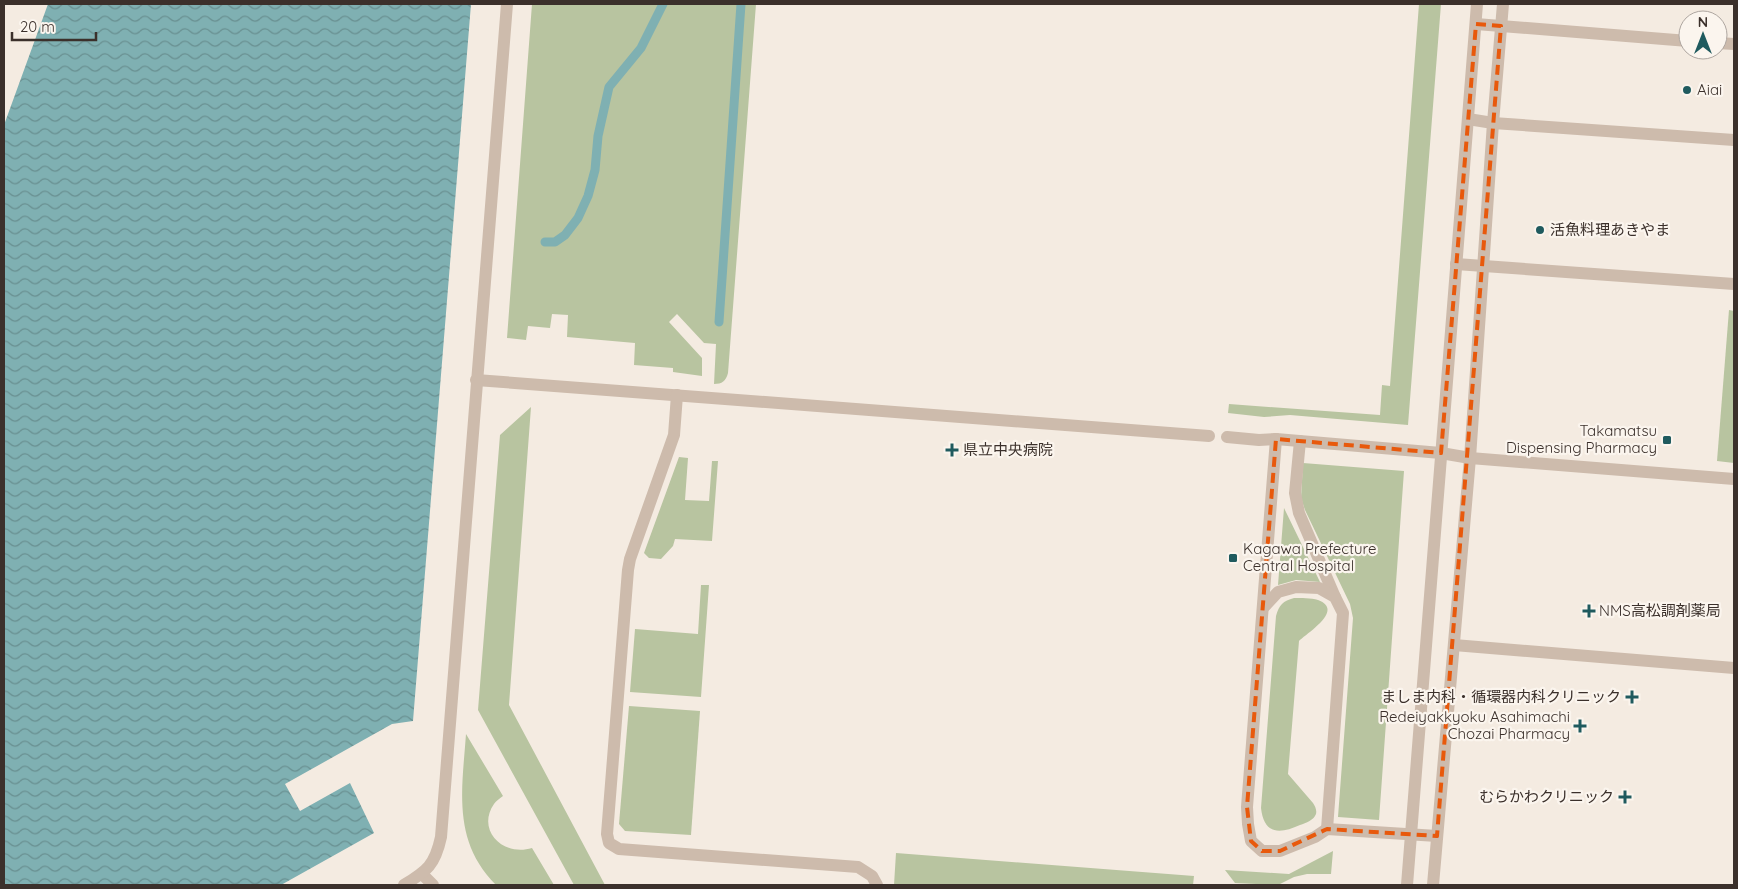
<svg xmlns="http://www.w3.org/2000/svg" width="1738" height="889" viewBox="0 0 1738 889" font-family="Quicksand,'Noto Sans JP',sans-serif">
<defs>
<pattern id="water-waves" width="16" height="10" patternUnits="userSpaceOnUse" patternTransform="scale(1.25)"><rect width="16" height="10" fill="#7fb0b2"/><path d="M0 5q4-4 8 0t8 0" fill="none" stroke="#699091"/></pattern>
</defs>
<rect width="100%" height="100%" fill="#f4ebe1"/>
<!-- green -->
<g fill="#b8c4a0">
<path d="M532 4H756L728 373C726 381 722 384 714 384L716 344 704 343 677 314 669 322 702 358V376L673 372V368L634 365 635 343 567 337 568 315 552 314 550 328 528 326 526 340 507 338Z"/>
<path d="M1419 4H1441L1408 425 1290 415 1264 417 1228 413 1229 404 1380 415 1382 385 1390 386Z"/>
<path d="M1729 310 1734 311V463L1717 461Z"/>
<path d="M531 407 509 705 605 885H574L478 710 500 435Z"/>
<path d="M679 457 688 458 685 500 709 501 712 461H718L712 541 675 539 673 546 661 559 649 558 644 553Z"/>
<path d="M1303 463 1404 471 1379 820 1338 817 1353 618 1350 604 1305 510 1301 498Z"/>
<path d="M1284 508 1320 582 1296 580 1278 585Z"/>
<path d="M701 585H709L701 697 630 692 635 629 698 634Z"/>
<path d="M1294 598C1301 598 1311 598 1318 600 1345 610 1307 633 1299 641L1288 774 1313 803C1315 806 1317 810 1316 814 1314 820 1306 823 1300 825 1280 834 1264 835 1261 808L1276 616C1279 605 1283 601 1294 598Z"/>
<path d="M629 706 700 711 691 835 625 831 619 824Z"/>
<path d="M466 734 503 796C500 798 496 801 494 804 476 830 503 857 532 848L554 885H496C452 841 462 790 466 734Z"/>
<path d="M1333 851 1331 874H1307L1294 877 1278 885 1235 883 1225 870 1289 874Z"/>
<path d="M896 853 1194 876 1193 885H894Z"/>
</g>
<!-- water -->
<path fill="url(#water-waves)" d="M48 4H471L413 721 392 724 285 784 300 811 350 783 374 833 281 885H4V125Z"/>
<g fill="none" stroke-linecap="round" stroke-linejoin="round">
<!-- stream -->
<g stroke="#7fb0b2" stroke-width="9">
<path d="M545 242H555L565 235 578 218 588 196 595 170 598 136 609 87 641 48 663 4"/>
<path d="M719 322 741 4"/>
</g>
<!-- service -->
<path stroke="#cdbbac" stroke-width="12" d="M1468 119 1493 123 1734 140"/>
<!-- minor -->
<g stroke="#cdbbac" stroke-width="12">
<path d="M1476 24 1688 41"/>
<path d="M1718 43 1734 44"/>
<path d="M476 380 1209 436"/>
<path d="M677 395 674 435 630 559 628 570 607 834 609 843 619 849 858 867 872 876 877 885"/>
<path d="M1227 437 1259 440 1276 439 1441 453 1470 458 1734 479"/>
<path d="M1276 439 1247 807 1248 824 1251 841 1262 851H1280L1315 837 1327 829 1437 836"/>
<path d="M1300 441 1295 493 1299 513 1335 597"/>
<path d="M1263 608 1278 592 1296 587 1319 588 1335 597 1343 613 1327 829"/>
<path d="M1454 645 1734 668"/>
</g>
<!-- tertiary -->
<g stroke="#cdbbac" stroke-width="12">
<path d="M1456 264 1734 284"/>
<path d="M422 874 433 885"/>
<path d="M404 885C427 871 435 865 441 837L507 4"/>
<path d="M1407 885 1477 4"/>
<path d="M1433 885 1470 458 1493 123 1503 4"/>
</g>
</g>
<!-- marked area -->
<path fill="none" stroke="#e8590c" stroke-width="4" stroke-dasharray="10 6" stroke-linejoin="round" d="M1476 24 1501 26 1437 836 1327 829 1280 851H1262L1251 841 1247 807 1276 439 1441 453Z"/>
<!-- markers -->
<g fill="#1f5a5e" stroke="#fbf5ee" stroke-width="2">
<circle cx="1687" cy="90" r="5"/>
<circle cx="1540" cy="230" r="5"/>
<rect x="1662" y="435" width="10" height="10" rx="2.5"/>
<path d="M949.5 442.5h5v5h5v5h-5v5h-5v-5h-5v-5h5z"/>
<rect x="1228" y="553" width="10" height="10" rx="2.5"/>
<path d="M1586.5 603.5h5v5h5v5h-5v5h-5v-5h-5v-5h5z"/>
<path d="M1629.5 689.5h5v5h5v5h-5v5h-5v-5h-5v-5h5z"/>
<path d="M1577.5 718.5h5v5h5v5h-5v5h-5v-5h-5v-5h5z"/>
<path d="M1622.5 789.5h5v5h5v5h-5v5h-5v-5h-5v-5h5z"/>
</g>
<g text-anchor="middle" stroke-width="4.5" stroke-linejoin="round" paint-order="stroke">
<!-- poi labels -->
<g font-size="15" fill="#3b302b" stroke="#fbf5ee" text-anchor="start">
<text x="1697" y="95">Aiai</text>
<text x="1550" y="235">活魚料理あきやま</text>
<text x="1657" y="436" text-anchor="end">Takamatsu<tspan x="1657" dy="17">Dispensing Pharmacy</tspan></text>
<text x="963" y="455">県立中央病院</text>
<text x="1243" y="554">Kagawa Prefecture<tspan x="1243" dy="17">Central Hospital</tspan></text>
<text x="1599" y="616">NMS高松調剤薬局</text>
<text x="1621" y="702" text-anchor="end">ましま内科・循環器内科クリニック</text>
<text x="1570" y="722" text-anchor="end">Redeiyakkyoku Asahimachi<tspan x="1570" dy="17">Chozai Pharmacy</tspan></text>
<text x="1614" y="802" text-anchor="end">むらかわクリニック</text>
</g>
</g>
<!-- border -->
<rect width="1738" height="889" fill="none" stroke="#3b302b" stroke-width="10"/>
<!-- north arrow -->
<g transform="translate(1703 35)"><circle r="24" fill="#fbf5ee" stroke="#aea6a0"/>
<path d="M0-4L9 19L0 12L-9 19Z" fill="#1f5a5e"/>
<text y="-8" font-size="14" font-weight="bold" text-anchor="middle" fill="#3b302b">N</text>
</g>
<!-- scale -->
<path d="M12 32v8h84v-8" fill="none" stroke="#3b302b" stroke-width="2.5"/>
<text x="20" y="32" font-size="15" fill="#3b302b" stroke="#fbf5ee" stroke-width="4" paint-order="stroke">20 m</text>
</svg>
